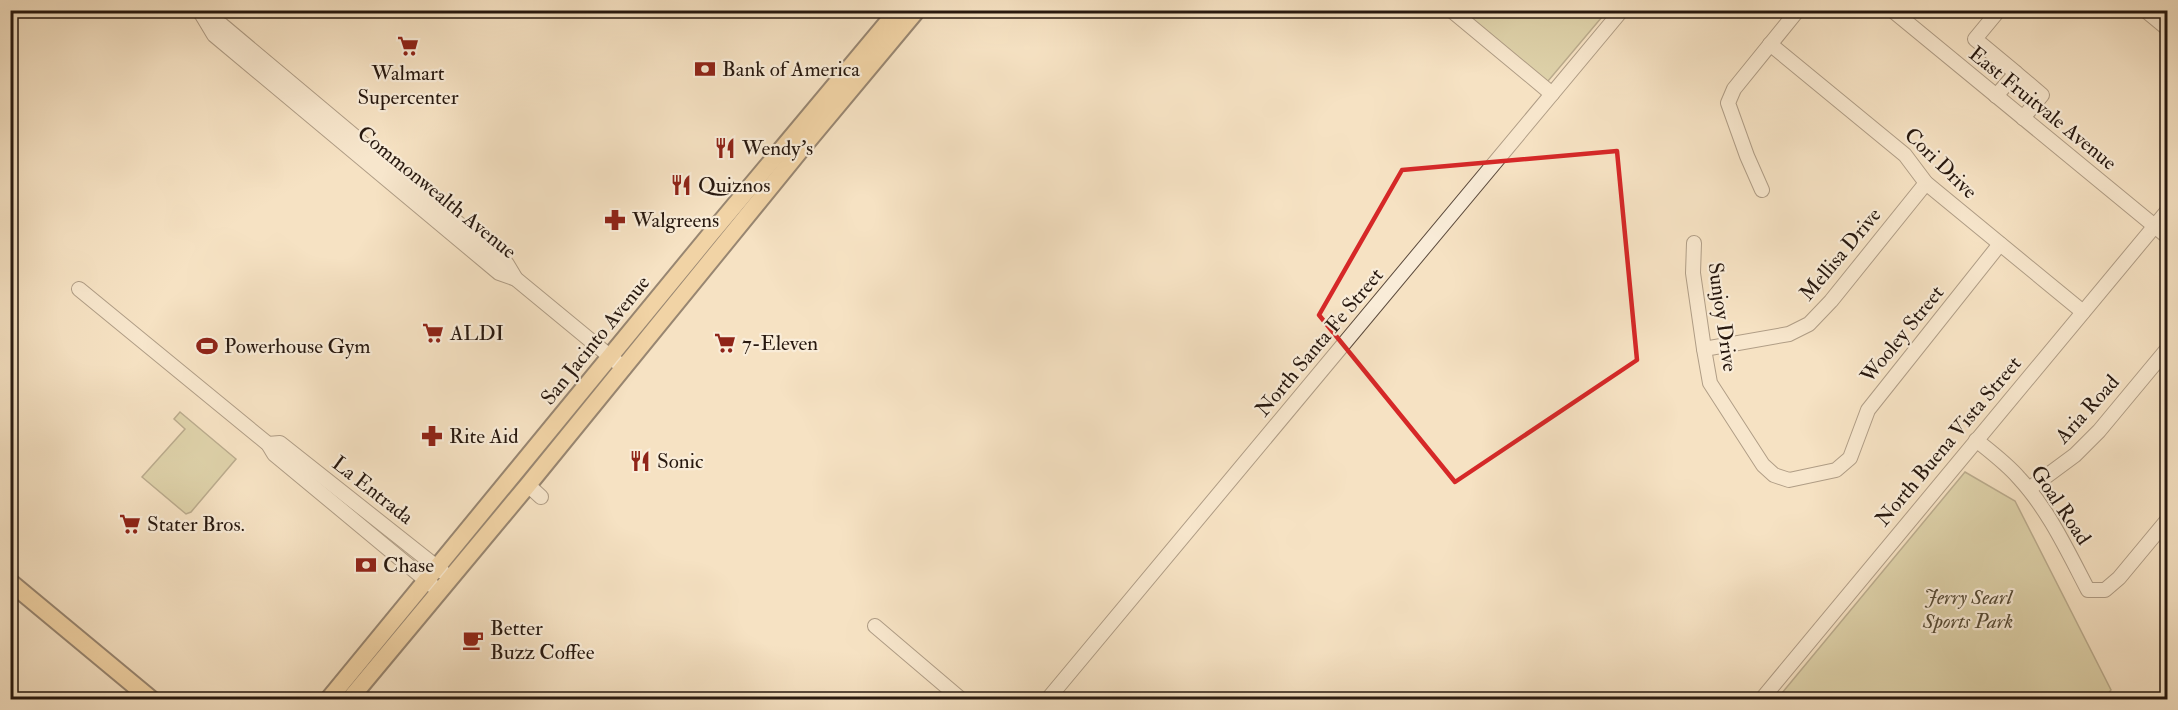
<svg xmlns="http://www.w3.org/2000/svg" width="2178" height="710" viewBox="0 0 2178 710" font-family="'IM FELL Double Pica',serif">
<rect width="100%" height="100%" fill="#f6e2c3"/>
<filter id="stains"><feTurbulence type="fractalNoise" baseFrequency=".00333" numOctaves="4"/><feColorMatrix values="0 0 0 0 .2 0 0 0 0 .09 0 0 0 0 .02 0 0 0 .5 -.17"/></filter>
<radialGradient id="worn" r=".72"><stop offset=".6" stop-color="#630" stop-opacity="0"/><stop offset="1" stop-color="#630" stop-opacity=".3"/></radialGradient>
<!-- green -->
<g fill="#c3c18f" stroke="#756c4f" stroke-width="1.5">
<path d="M1451 11H1607L1543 87Z"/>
<path d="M180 412 236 459 191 512 186 514 142 477 185 429 174 419Z"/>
<path d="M1965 472 2015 501 2111 690 2103 700 1783 699 1782 693Z"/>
</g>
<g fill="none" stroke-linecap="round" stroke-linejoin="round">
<defs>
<g id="minor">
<path d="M196 10 222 25 507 264 516 279 624 368"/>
<path d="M1451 10 1552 94"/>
<path d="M1892 10 2168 237"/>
<path d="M2145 10 2168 29"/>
<path d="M202 15 214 35 499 273 516 279"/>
<path d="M1770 44 1905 155 1926 183 2083 312"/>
<path d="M2016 73 2042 95 2023 118"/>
<path d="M1996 96 2016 73 1975 39 1999 10"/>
<path d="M1762 190 1747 156 1728 103 1734 89 1798 10"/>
<path d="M1694 243 1693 273 1704 349 1710 383 1763 465 1774 475 1789 480 1836 470 1850 458 1868 410 2000 244"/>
<path d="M79 289 268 444 274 454 433 586"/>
<path d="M1704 349 1789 334 1809 324 1831 301 1926 183"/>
<path d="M1976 440C1991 452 2007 464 2019 478 2048 509 2068 552 2088 590H2105L2119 578 2168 519"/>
<path d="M268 444 280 443 443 572"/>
<path d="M528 485 541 497"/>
<path d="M2029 489 2075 455 2099 431 2168 348"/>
<path d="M875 626 962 700"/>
<path d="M1047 700 1622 10"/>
<path d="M1761 700 2168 210"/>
</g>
<g id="major">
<path d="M10 582 152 700"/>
<path d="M328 700 709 236 898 10"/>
<path d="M349 700 528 485 807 142 917 10"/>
</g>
</defs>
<!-- minor casing -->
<use href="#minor" stroke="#5b4a3c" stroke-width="16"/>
<!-- major casing -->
<use href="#major" stroke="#27180f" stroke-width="20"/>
<!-- minor -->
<use href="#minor" stroke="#f9ecd8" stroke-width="14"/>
<!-- major -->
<use href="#major" stroke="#ebc182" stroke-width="16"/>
</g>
<!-- marked area -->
<path d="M0 0H2178V710H0ZM1617 151 1637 360 1455 482 1319 315 1402 170Z" fill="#f6e2c3" fill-opacity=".55" fill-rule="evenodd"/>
<path fill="none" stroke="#d62828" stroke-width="4.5" stroke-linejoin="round" d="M1617 151 1637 360 1455 482 1319 315 1402 170Z"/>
<!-- icons -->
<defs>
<symbol id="supermarket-bare" viewBox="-9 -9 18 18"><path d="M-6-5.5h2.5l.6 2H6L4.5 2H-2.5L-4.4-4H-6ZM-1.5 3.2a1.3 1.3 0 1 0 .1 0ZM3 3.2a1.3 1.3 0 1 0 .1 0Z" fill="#8f2418" stroke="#f9ecd8" stroke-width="2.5" paint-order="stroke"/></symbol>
<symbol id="bank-bare" viewBox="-9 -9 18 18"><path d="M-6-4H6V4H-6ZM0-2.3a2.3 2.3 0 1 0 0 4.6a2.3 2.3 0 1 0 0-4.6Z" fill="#8f2418" stroke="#f9ecd8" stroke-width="2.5" paint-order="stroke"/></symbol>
<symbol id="restaurant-bare" viewBox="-9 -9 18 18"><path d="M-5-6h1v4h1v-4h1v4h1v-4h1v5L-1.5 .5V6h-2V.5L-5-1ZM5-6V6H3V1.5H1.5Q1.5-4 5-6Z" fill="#8f2418" stroke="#f9ecd8" stroke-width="2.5" paint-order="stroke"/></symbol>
<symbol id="pharmacy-bare" viewBox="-9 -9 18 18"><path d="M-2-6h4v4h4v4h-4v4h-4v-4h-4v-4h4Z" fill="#8f2418" stroke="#f9ecd8" stroke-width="2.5" paint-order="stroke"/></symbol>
<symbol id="stadium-bare" viewBox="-9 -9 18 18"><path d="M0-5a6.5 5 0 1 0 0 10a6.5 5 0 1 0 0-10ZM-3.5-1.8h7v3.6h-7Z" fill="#8f2418" stroke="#f9ecd8" stroke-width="2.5" paint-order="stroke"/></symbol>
<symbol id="cafe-bare" viewBox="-9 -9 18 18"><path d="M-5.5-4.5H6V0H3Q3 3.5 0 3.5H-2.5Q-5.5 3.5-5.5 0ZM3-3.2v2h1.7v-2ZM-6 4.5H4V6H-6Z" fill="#8f2418" stroke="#f9ecd8" stroke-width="2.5" paint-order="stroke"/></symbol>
</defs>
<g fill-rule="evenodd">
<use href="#supermarket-bare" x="393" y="31" width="30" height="30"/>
<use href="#bank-bare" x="690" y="54" width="30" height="30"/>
<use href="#restaurant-bare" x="710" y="133" width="30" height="30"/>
<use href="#restaurant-bare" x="666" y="170" width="30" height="30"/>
<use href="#pharmacy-bare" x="600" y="205" width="30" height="30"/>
<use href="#supermarket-bare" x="418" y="318" width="30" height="30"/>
<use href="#supermarket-bare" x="710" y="328" width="30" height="30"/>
<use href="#stadium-bare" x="192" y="331" width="30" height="30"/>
<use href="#pharmacy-bare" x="417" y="421" width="30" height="30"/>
<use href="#restaurant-bare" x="625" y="446" width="30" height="30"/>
<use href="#supermarket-bare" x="115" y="509" width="30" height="30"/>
<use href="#bank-bare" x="351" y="550" width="30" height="30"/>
<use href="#cafe-bare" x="458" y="625" width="30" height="30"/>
</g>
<g text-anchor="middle" stroke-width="4.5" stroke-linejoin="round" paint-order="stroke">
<!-- poi labels -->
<g font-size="21" fill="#27180f" stroke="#f9ecd8" text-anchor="start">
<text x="722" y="76">Bank of America</text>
<text x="408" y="80" text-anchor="middle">Walmart<tspan x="408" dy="24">Supercenter</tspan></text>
<text x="742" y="155">Wendy's</text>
<text x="698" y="192">Quiznos</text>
<text x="632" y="227">Walgreens</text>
<text x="450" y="340">ALDI</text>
<text x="742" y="350">7-Eleven</text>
<text x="224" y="353">Powerhouse Gym</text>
<text x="449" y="443">Rite Aid</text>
<text x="657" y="468">Sonic</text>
<text x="147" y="531">Stater Bros.</text>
<text x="383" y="572">Chase</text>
<text x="490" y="635">Better<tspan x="490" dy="24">Buzz Coffee</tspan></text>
</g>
<!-- street labels -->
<g font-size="21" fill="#27180f" stroke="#f9ecd8">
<text transform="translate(2043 108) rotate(39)" y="7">East Fruitvale Avenue</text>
<text transform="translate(1941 163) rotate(44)" y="7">Cori Drive</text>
<text transform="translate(437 192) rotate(39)" y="7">Commonwealth Avenue</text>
<text transform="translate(1840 254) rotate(-50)" y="7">Mellisa Drive</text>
<text transform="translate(1723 317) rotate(82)" y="7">Sunjoy Drive</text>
<text transform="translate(1902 334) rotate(-51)" y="7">Wooley Street</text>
<text transform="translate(595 340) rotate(-51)" y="7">San Jacinto Avenue</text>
<text transform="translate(1319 342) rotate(-50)" y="7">North Santa Fe Street</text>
<text transform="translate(2087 409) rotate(-48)" y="7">Aria Road</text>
<text transform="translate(1948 441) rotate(-50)" y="7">North Buena Vista Street</text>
<text transform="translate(373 490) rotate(38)" y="7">La Entrada</text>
<text transform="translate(2061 505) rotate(56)" y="7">Goal Road</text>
</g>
<!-- park labels -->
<g font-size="21" font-style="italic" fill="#564b35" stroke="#f9ecd8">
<text x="1968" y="604">Jerry Searl<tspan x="1968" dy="24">Sports Park</tspan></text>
</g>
</g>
<!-- margin -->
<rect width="2178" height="710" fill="none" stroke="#f6e2c3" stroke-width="36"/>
<rect x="12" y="12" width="2154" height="686" fill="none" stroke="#27180f" stroke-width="3"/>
<rect x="18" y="18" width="2142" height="674" fill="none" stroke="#27180f" stroke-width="1.5"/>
<rect width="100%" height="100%" filter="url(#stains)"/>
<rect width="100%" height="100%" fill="url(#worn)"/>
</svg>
